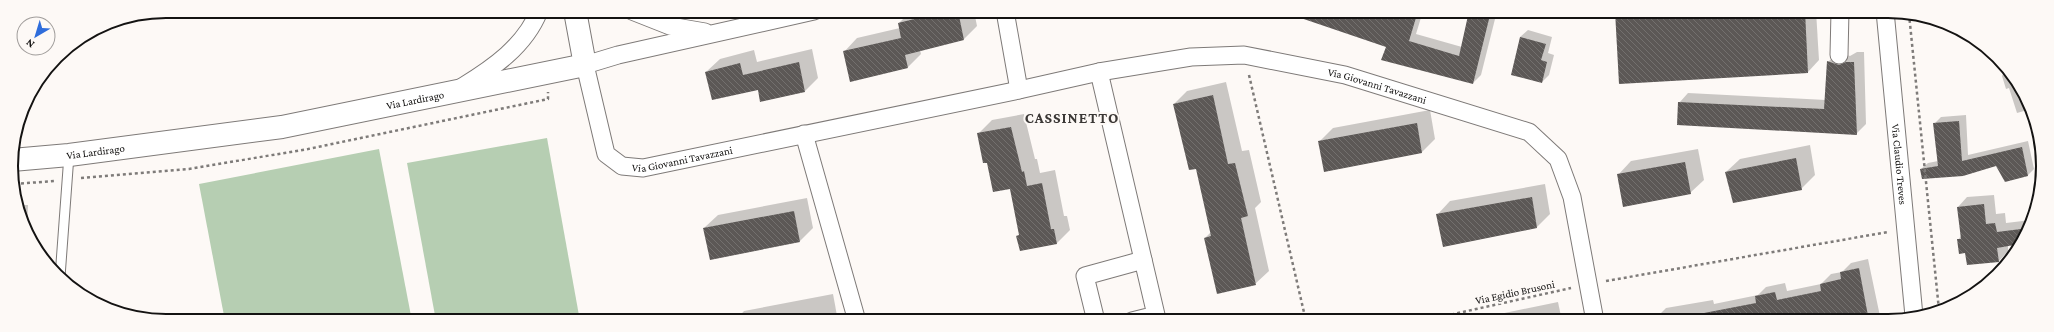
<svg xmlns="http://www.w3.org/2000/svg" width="2054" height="332" viewBox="0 0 2054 332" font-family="'Crimson Pro',serif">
<defs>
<pattern id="building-back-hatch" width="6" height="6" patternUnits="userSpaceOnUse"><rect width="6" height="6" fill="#5c5856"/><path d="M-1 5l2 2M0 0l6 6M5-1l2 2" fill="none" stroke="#73706e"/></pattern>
</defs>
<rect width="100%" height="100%" fill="#fdf9f6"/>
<!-- pitch -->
<g fill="#b6ceb2">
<path d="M547 138 580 321H436L407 163Z"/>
<path d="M379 149 412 321H225L199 184Z"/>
</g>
<!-- shadow -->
<g fill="#0003">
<path d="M911 11H974L977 26 964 39 920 50 921 54 908 67 844 52 857 38 900 28 899 23Z"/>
<path d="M1048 11H1168L1164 16 1115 19 1114 14 1049 19Z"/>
<path d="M1319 11H1423L1416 34 1462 47 1470 11H1497L1481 75 1473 83 1387 46Z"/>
<path d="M1616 11H1816L1819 60 1808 72Z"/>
<path d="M1528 30 1552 37 1548 53 1554 55 1549 75 1542 82 1520 37Z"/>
<path d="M812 49 818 78 805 91 761 101 758 88 706 72 720 59 754 50 757 62Z"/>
<path d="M1838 52 1850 56 1857 52H1864L1866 124 1856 134 1679 103 1688 93 1826 100 1828 62Z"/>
<path d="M2003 63 2005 64 2031 109 2017 113 2009 88 2006 89 2002 76 2003 74 2001 65Z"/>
<path d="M1226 82 1242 151 1249 150 1261 202 1255 208 1269 271 1255 284 1205 238 1211 232 1197 168 1174 104 1187 91Z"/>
<path d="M1430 110 1435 139 1422 152 1319 142 1333 128Z"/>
<path d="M1024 114 1035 159H1037L1040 173 1055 170 1064 216H1067L1070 230 1057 243 1020 234 1010 188 987 162 978 134 992 120Z"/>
<path d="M1966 115 1968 155 2028 141 2034 169 2027 176 1996 165 1921 169 1928 163 1938 161 1934 124 1941 117Z"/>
<path d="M1810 145 1815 175 1801 189 1726 172 1740 159Z"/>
<path d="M1698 149 1704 180 1690 193 1618 175 1631 161Z"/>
<path d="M1545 184 1550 214 1537 227 1437 215 1450 201Z"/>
<path d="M1994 195 1996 214 2005 213 2006 223 2031 220 2027 234 2021 243 2008 245V251L1999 261 1966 251 1958 240 1961 236 1958 207 1967 197Z"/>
<path d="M807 198 813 228 800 241 704 228 718 215Z"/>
<path d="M18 205H28L27 229 19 216Z"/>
<path d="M1868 259 1881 321H1657V317L1666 308 1713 300 1714 304 1758 295 1766 287 1785 283 1787 291 1821 284 1831 274 1842 272 1851 263Z"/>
<path d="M833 294 838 321H735L744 311Z"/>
<path d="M1558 302 1562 321H1466Z"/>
</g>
<!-- building -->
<g fill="url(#building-back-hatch)">
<path d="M947 11H958L964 40 905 55 908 68 850 82 843 51 901 38 898 23Z"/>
<path d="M1289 11H1418L1409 41 1459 56 1469 11H1491L1473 84 1381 60 1386 47 1289 14Z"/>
<path d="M1615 11H1805L1808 73 1619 84Z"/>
<path d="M1520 37 1546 44 1541 60 1547 62 1542 83 1511 75Z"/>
<path d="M1827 61 1839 65 1846 62H1854L1857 135 1677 125 1678 102 1824 109Z"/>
<path d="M799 62 805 92 760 102 758 90 712 100 705 72 740 63 743 75Z"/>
<path d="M1213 95 1228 164 1235 163 1248 216 1241 218 1256 285 1217 294 1204 238 1211 236 1196 169 1189 170 1173 104Z"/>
<path d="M1959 121 1962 161 2022 147 2028 176 2005 182 1996 166 1963 176 1922 179 1920 169 1938 166 1933 123Z"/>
<path d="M1417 123 1422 153 1324 172 1318 141Z"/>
<path d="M1011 127 1022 172 1024 171 1027 186 1042 183 1051 229H1054L1057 244 1020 251 1016 236 1019 235 1010 189 993 192 987 163H983L977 133Z"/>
<path d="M1796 158 1802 190 1733 203 1725 172Z"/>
<path d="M1685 162 1691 194 1623 207 1617 174Z"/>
<path d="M1532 197 1537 228 1443 247 1436 214Z"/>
<path d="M1984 204 1986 224 1995 223 1997 232 2029 228 2027 234 2020 244 1997 248 1999 262 1967 265 1965 253 1959 254 1957 239H1961L1957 207Z"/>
<path d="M794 211 800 242 710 260 703 228Z"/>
<path d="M1859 268 1869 321H1704V313L1756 303 1755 296 1775 292 1777 300 1821 291 1820 284 1841 279 1840 272Z"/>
</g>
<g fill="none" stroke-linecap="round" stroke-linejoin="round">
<defs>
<path id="lane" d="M60 277 69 155"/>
<g id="street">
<path d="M632 11 670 26 705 32"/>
<path id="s1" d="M814 11 618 55 585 65 606 154 622 166 643 168 1019 90 1099 72 1191 57 1244 55 1345 75 1529 132 1558 159 1572 197 1595 321"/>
<path d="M1005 11 1019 90"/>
<path id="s2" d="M1885 11 1914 316"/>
<path d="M1839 55 1840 11"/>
<path d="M1099 72 1156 315 1132 321"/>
<path d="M462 87C493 68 525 46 539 11"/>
<path d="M804 134 857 321"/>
<path d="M1096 321 1085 276 1143 260"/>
</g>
<g id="secondary">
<path id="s3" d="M12 160 69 155 282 127 585 65 575 11"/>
</g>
</defs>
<!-- lane casing -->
<use href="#lane" stroke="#7e7a78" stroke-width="11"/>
<!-- street casing -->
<use href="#street" stroke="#7e7a78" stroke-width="19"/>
<!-- secondary casing -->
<use href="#secondary" stroke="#7e7a78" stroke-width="24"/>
<!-- path -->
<g stroke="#7e7b79" stroke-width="2.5" stroke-dasharray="3 3" stroke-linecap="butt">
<path d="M1909 14 1939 310"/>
<path d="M1249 75 1306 321"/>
<path d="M81 178 189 169 308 149 548 99V92"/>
<path d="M15 184 54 181"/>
<path d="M1606 281 1888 232"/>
<path d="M1422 321 1571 288"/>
</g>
<!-- lane -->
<use href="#lane" stroke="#fff" stroke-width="9"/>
<!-- street -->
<use href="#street" stroke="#fff" stroke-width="17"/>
<!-- secondary -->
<use href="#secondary" stroke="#fff" stroke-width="22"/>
</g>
<g text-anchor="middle" stroke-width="4" stroke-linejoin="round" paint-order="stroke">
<!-- street labels -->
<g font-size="11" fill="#141312" stroke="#fdf9f6">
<text dy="4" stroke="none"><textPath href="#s1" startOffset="1117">Via Giovanni Tavazzani</textPath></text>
<text dy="4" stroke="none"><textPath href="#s3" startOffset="408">Via Lardirago</textPath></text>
<text dy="4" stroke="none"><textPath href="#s3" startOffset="84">Via Lardirago</textPath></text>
<text dy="4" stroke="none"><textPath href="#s1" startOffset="408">Via Giovanni Tavazzani</textPath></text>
<text dy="4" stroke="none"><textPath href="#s2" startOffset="154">Via Claudio Treves</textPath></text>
<text transform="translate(1515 292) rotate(-12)" y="4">Via Egidio Brusoni</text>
</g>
<!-- district labels -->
<g font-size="15" font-weight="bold" letter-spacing="1" fill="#3b3836" stroke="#fdf9f6">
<text x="1072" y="123">CASSINETTO</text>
</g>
</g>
<!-- crop -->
<path d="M0 0H2054V332H0ZM166 18H1888A148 148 0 0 1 2036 166V166A148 148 0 0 1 1888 314H166A148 148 0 0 1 18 166V166A148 148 0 0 1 166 18Z" fill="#fdf9f6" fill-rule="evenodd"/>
<path fill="none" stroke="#141312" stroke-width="2" d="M166 18H1888A148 148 0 0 1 2036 166V166A148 148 0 0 1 1888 314H166A148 148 0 0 1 18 166V166A148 148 0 0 1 166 18Z"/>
<!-- north arrow -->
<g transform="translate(36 36) rotate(218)"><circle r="19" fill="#fdf9f6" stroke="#a09d9b"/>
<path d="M0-3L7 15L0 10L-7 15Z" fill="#2f6ddb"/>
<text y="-6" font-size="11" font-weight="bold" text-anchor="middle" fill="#141312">N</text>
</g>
</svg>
